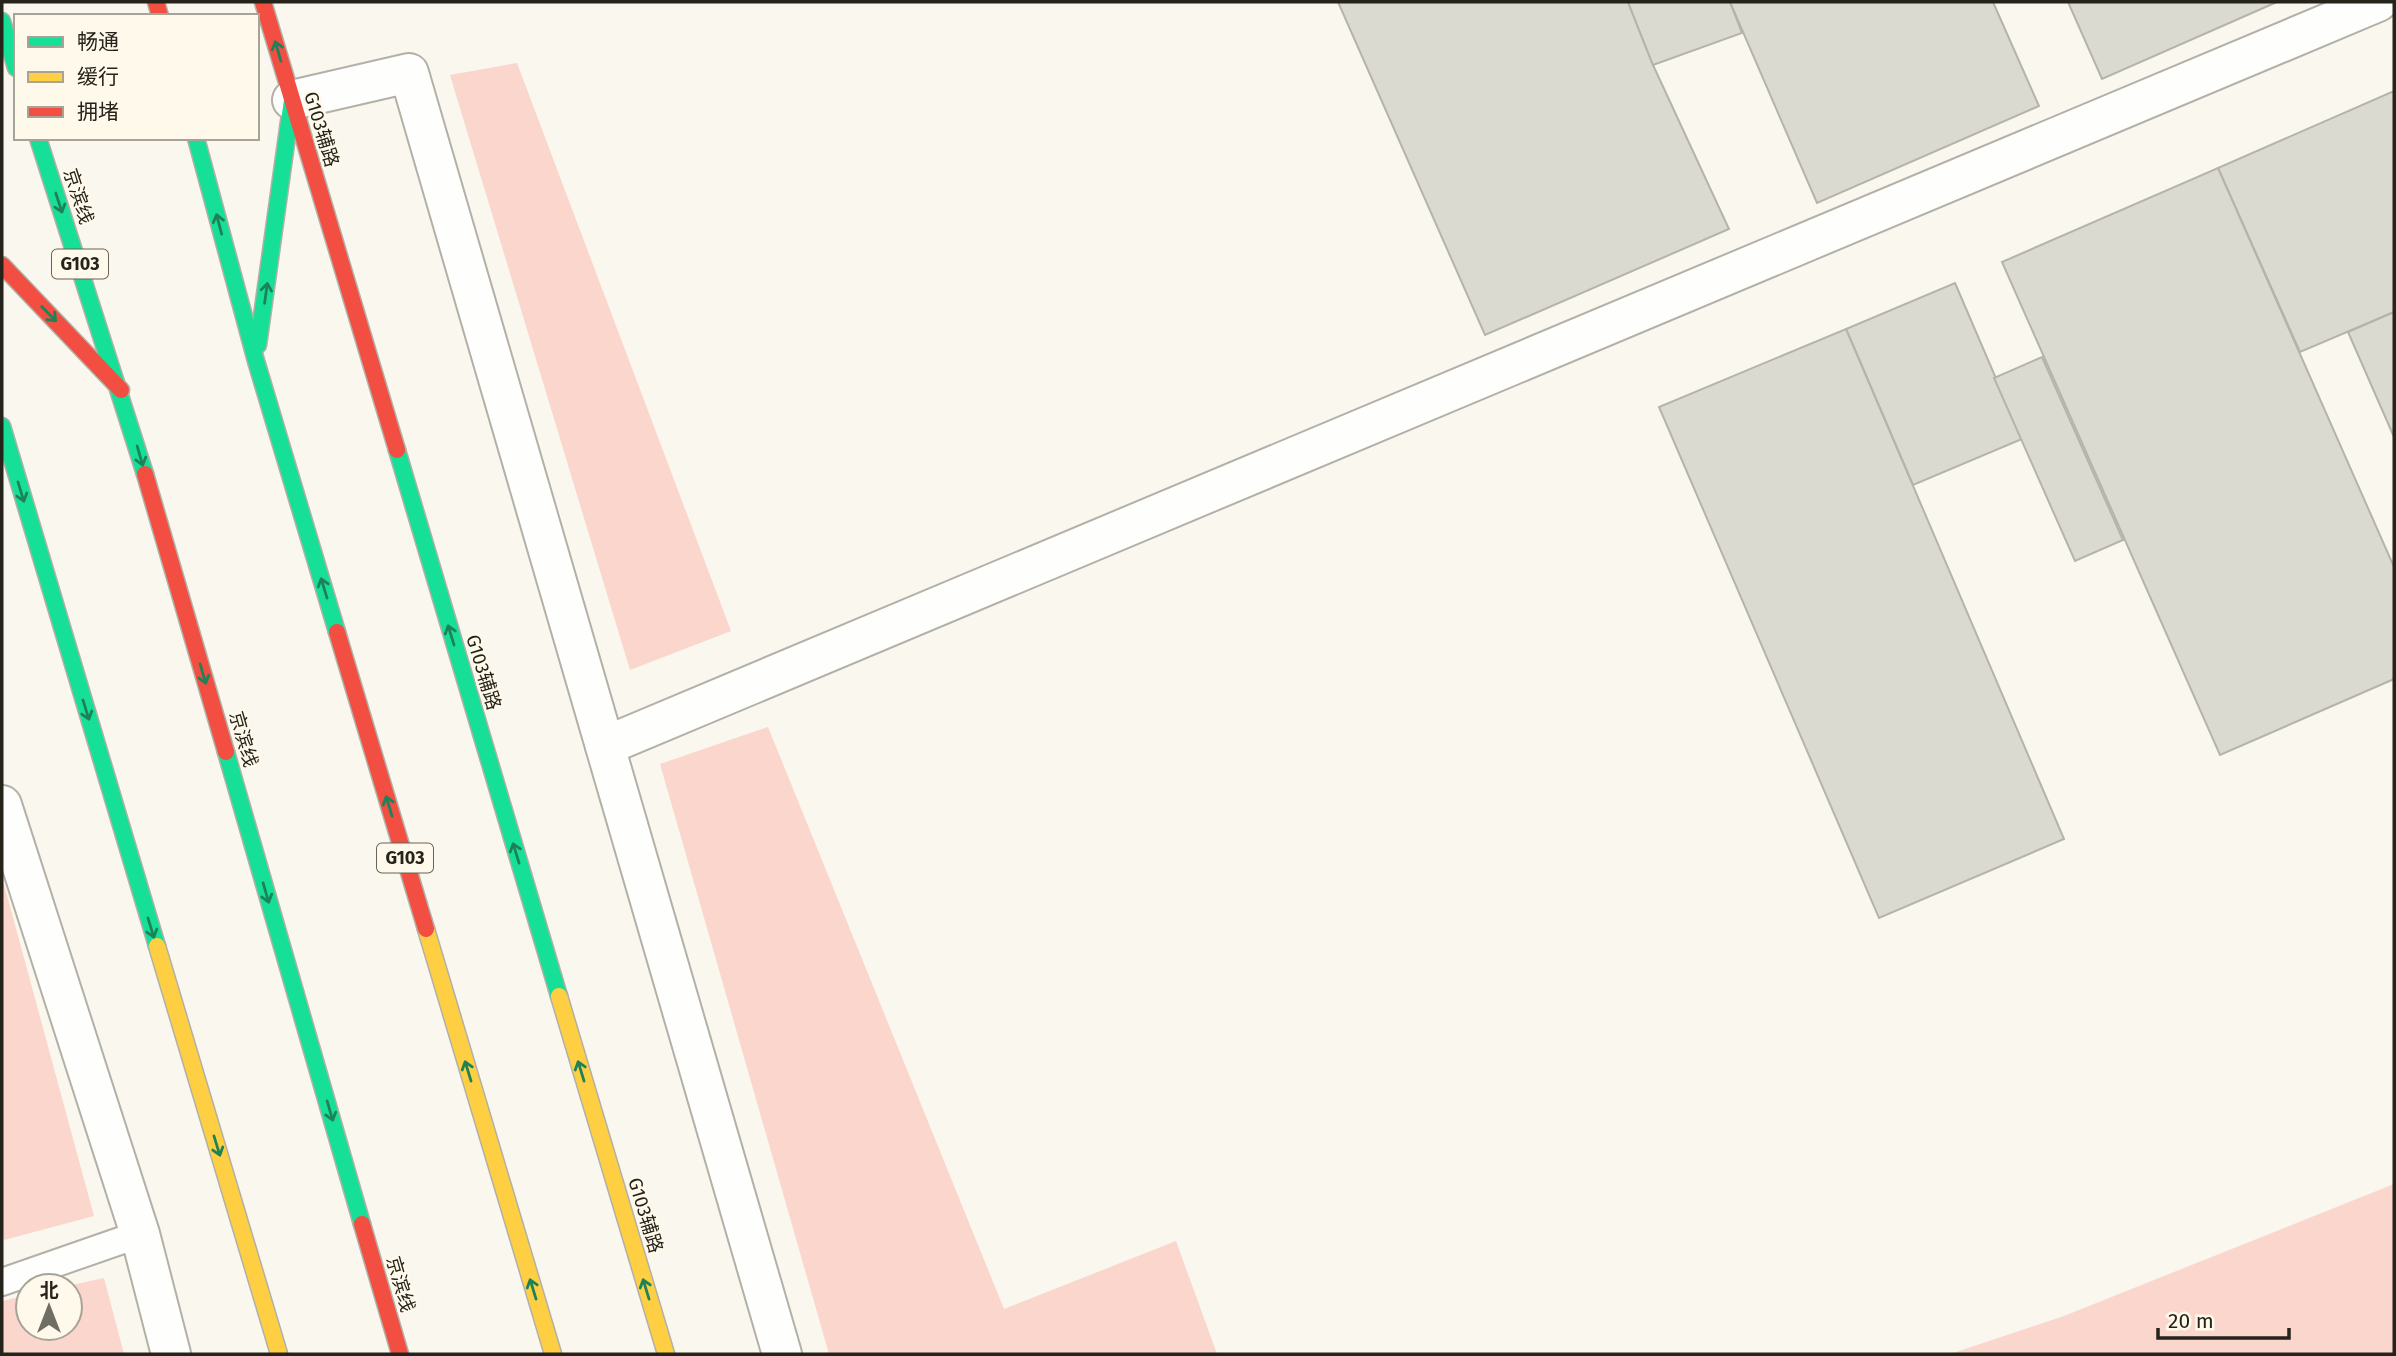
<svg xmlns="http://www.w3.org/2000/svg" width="2396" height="1356" viewBox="0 0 2396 1356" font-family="'Fira Sans','Noto Sans SC',sans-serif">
<rect width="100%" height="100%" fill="#faf7ee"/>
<!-- green -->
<g fill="#fad6cc">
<path d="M517 63 731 631 630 670 450 75Z"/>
<path d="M768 727 1004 1309 1176 1241 1217 1354H829L660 764Z"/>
<path d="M2 877 94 1216 4 1240 2 1232Z"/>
<path d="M2394 1184V1354H1950L2064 1316Z"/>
<path d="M104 1278 124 1354H2V1301L28 1295V1328H70V1286H67Z"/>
</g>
<!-- building -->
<g fill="#dadad1" stroke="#b4b4ab" stroke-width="2">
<path d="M1338 2H1628L1653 65 1729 229 1485 335Z"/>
<path d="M1628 2H1730L1742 33 1653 65Z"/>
<path d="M1730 2H1993L2039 106 1817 203Z"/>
<path d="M2068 2H2277L2102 79Z"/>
<path d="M2394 91V312L2300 352 2218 168Z"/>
<path d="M2218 168 2394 567V679L2220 755 2002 262Z"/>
<path d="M1955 283 2022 439 1913 485 1846 329Z"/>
<path d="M2394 312V437L2348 332Z"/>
<path d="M1846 329 2064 839 1879 918 1659 407Z"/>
<path d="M2042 357 2123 540 2075 561 1994 378Z"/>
</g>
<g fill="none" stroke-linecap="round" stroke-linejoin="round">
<defs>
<path id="lane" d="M2 1282 140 1234"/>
<g id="street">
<path d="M292 100 409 73 782 1354"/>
<path d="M605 746 2378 2"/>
<path d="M2 805 140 1234 171 1354"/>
</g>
<g id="fast">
<path d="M2 21 16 68"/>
<path d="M38 138 145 474"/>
<path d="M196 138 256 361 337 632"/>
<path d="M258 345 292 100"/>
<path d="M2 426 157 946"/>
<path d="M397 450 559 996"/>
<path d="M226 752 362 1224"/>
</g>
<g id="slow">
<path d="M426 929 553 1354"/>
<path d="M157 946 279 1354"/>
<path d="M559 996 666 1354"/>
</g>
<g id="jam">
<path d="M156 2 160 16"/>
<path d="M263 2 397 450"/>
<path d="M2 265 121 390"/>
<path d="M145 474 226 752"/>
<path d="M337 632 426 929"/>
<path d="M362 1224 400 1354"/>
</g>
</defs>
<!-- lane casing -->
<use href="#lane" stroke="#b2b0a7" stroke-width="30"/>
<!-- street casing -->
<use href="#street" stroke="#b2b0a7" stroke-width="42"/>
<!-- fast casing -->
<use href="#fast" stroke="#b2b0a7" stroke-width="19"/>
<!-- slow casing -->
<use href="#slow" stroke="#b2b0a7" stroke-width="19"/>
<!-- jam casing -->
<use href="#jam" stroke="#b2b0a7" stroke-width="19"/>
<!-- lane -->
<use href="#lane" stroke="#fefefc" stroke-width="26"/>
<!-- street -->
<use href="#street" stroke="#fefefc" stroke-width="38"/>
<!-- fast -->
<use href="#fast" stroke="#16e098" stroke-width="16"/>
<!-- slow -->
<use href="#slow" stroke="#ffcf43" stroke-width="16"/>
<!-- jam -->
<use href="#jam" stroke="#f24e42" stroke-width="16"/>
</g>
<!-- one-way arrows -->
<defs><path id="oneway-shaft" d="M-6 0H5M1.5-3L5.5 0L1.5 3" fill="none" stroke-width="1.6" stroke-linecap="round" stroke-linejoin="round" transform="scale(1.75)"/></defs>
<g stroke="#1e8259">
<use href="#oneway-shaft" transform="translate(278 51) rotate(-106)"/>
<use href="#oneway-shaft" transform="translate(59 203) rotate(72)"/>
<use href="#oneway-shaft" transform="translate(219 224) rotate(-105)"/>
<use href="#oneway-shaft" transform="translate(266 293) rotate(-82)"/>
<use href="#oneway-shaft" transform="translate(49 314) rotate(46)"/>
<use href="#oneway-shaft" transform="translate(140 456) rotate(74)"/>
<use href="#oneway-shaft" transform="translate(21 492) rotate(73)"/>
<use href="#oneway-shaft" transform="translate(324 588) rotate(-107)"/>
<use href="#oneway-shaft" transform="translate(451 635) rotate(-107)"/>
<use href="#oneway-shaft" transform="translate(203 674) rotate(74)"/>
<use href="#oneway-shaft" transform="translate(86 710) rotate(73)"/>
<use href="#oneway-shaft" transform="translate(389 806) rotate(-107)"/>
<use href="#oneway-shaft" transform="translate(516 853) rotate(-107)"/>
<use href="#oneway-shaft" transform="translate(266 893) rotate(74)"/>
<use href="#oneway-shaft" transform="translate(151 928) rotate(73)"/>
<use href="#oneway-shaft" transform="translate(468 1071) rotate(-107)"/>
<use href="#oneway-shaft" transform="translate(581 1071) rotate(-107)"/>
<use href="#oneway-shaft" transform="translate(330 1111) rotate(74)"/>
<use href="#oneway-shaft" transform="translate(217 1146) rotate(73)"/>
<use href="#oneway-shaft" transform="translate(533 1289) rotate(-107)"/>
<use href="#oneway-shaft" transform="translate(646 1289) rotate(-107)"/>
</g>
<g text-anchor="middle" stroke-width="5" stroke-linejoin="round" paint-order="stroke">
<!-- shield labels -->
<g fill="#fef9ea" stroke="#676358" stroke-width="2">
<rect x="52" y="249.5" width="56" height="29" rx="5"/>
<rect x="377" y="843.5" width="56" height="29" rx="5"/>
</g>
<g font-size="18" font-weight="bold" fill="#26231a">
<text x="80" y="270">G103</text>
<text x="405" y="864">G103</text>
</g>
<!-- street labels -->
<g font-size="19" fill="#26231a" stroke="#fef9ea">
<text transform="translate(322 129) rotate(73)" y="7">G103辅路</text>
<text transform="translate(79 196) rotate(72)" y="7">京滨线</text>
<text transform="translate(484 672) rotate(73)" y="7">G103辅路</text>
<text transform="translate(244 739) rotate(74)" y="7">京滨线</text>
<text transform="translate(646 1215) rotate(73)" y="7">G103辅路</text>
<text transform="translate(401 1284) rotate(74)" y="7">京滨线</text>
</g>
</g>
<!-- border -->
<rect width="2396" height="1356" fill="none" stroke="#26231a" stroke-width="7"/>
<!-- legend -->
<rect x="14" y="14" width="245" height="126" fill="#fef9ea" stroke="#a8a397" stroke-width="2"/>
<rect x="28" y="37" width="35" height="10" fill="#16e098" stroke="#a8a397" stroke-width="2"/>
<text x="77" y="49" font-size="21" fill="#26231a">畅通</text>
<rect x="28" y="72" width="35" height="10" fill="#ffcf43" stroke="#a8a397" stroke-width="2"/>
<text x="77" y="84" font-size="21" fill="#26231a">缓行</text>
<rect x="28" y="107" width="35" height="10" fill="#f24e42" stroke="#a8a397" stroke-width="2"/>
<text x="77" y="119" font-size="21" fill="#26231a">拥堵</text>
<!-- north arrow -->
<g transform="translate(49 1307)"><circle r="33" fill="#fef9ea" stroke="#a8a397" stroke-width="2"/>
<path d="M0-5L12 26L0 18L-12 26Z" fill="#706d64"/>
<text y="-10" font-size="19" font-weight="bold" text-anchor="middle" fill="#26231a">北</text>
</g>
<!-- scale -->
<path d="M2158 1328v10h131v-10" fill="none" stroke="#26231a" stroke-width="3.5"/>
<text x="2168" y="1328" font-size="21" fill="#26231a" stroke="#fef9ea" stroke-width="5" paint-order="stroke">20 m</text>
</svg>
